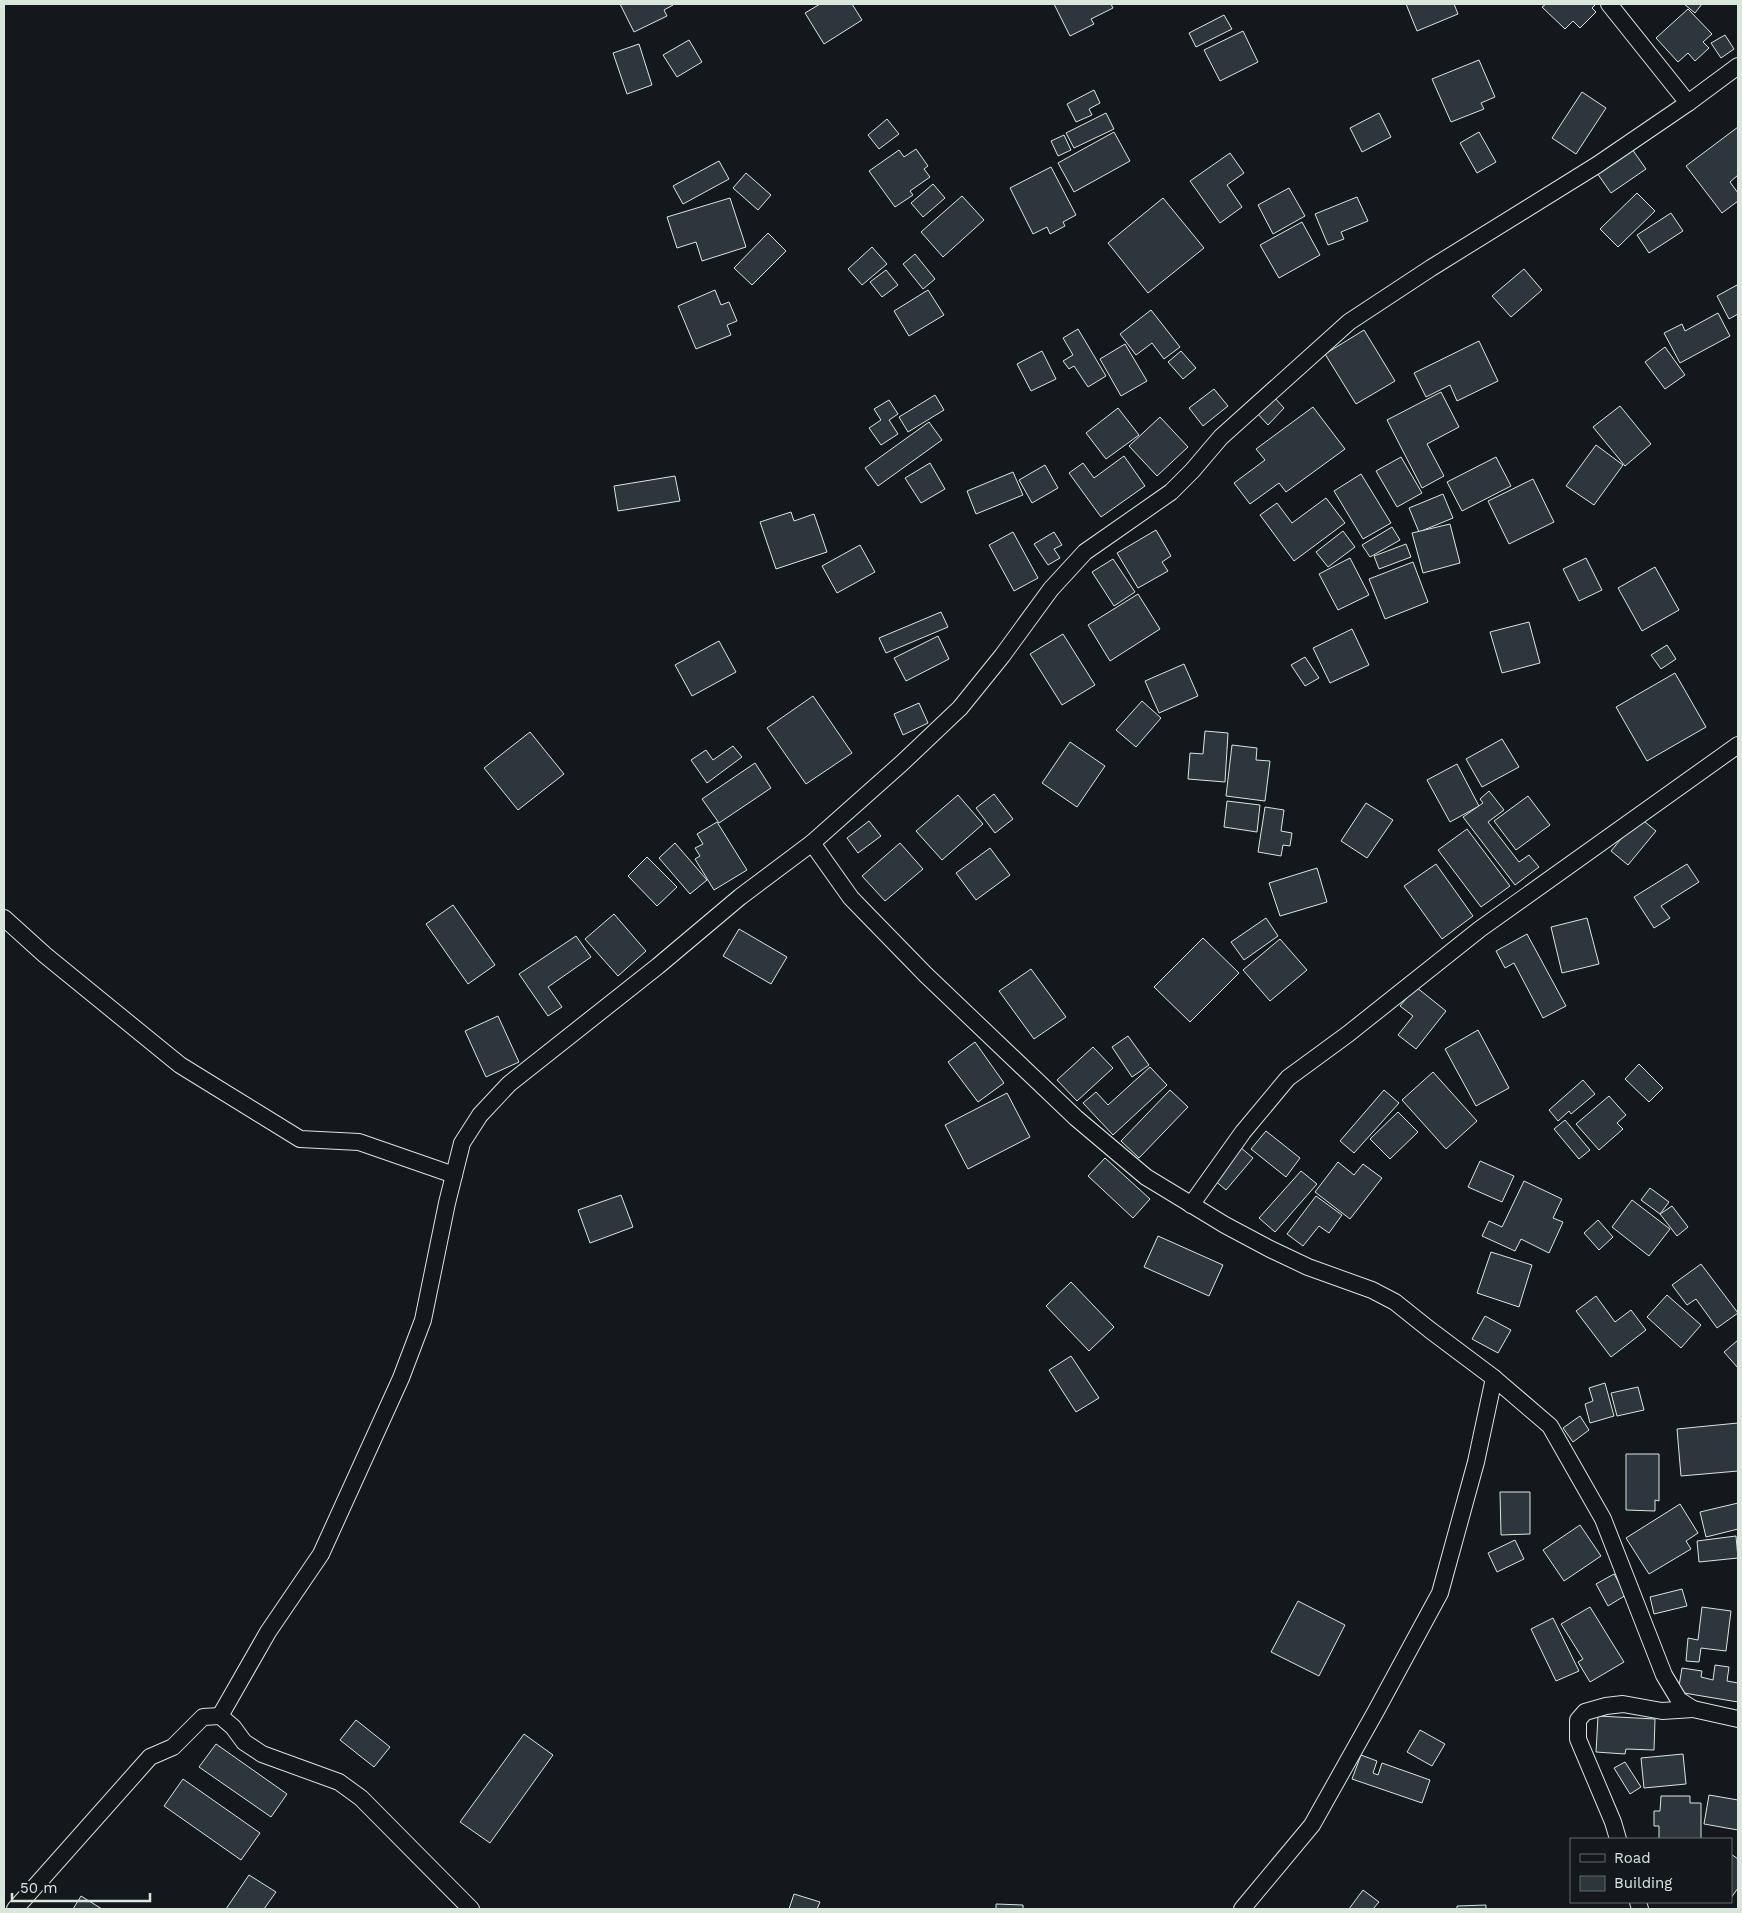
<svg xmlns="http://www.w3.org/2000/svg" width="1742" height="1913" viewBox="0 0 1742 1913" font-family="'Work Sans',sans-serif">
<rect width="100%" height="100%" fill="#14181c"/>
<!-- building -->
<g fill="#2c363c" stroke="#d8e6dc">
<path d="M620 4H673V5L664 10 667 16 634 32Z"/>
<path d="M820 4H852L862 20 824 44 805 13Z"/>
<path d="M1054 4H1111L1113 8 1091 19 1094 24 1070 36Z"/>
<path d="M1406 4H1454L1458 14 1417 31Z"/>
<path d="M1546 4H1594L1595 5 1592 8 1596 12 1580 28 1573 21 1565 29 1542 7Z"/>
<path d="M1684 4H1702L1695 13Z"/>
<path d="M1688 9 1712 34 1703 42 1709 48 1695 61 1688 53 1678 62 1656 38Z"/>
<path d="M1224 15 1232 29 1196 47 1189 33Z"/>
<path d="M1243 31 1258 62 1220 81 1204 50Z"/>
<path d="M1725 35 1734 49 1721 58 1711 43Z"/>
<path d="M689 40 702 62 677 77 663 55Z"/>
<path d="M639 44 652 85 627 94 613 53Z"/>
<path d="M1479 60 1495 97 1481 103 1484 109 1451 122 1432 79Z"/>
<path d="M1094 90 1100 103 1089 109 1092 115 1076 122 1067 104Z"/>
<path d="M1582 92 1606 108 1576 154 1552 138Z"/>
<path d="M1106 113 1114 129 1074 148 1066 133Z"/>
<path d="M1379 113 1391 137 1362 152 1350 128Z"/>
<path d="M887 119 899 134 879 149 868 135Z"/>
<path d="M1738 127V175L1730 182 1738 193V201L1722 213 1686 166Z"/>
<path d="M1114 132 1130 161 1074 192 1058 163Z"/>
<path d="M1479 132 1496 162 1477 173 1460 143Z"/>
<path d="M1064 135 1071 150 1058 156 1051 141Z"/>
<path d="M916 149 928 166 924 169 930 177 910 191 913 195 895 207 869 171 899 150 904 157Z"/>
<path d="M1632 149 1646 169 1611 193 1597 173Z"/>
<path d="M1230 153 1244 173 1227 185 1242 207 1220 223 1190 181Z"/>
<path d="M719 161 729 179 683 204 673 186Z"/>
<path d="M1051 167 1076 215 1063 222 1065 226 1050 234 1047 227 1033 234 1010 188Z"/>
<path d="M746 173 771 195 758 210 733 188Z"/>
<path d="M933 184 945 198 923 217 911 203Z"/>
<path d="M1289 188 1305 216 1273 234 1258 205Z"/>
<path d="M1637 193 1655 211 1618 247 1600 229Z"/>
<path d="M962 196 984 220 943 257 921 232Z"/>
<path d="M1357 197 1368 221 1341 232 1344 239 1328 245 1315 214Z"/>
<path d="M730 198 746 247 702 261 696 242 677 248 667 217Z"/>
<path d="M1163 198 1204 248 1148 293 1108 243Z"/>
<path d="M1671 213 1683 231 1649 253 1637 235Z"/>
<path d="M1302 222 1320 255 1279 278 1260 245Z"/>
<path d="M768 233 786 251 752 285 734 268Z"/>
<path d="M872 247 887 264 862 285 848 269Z"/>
<path d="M915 254 935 279 923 289 903 264Z"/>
<path d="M1524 269 1542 290 1511 317 1492 296Z"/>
<path d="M886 270 898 285 882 297 870 282Z"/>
<path d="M1737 285 1738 288V314L1729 319 1717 296Z"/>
<path d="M715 290 721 305 729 302 737 321 727 325 731 335 696 349 678 306Z"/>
<path d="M928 290 944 315 909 336 894 311Z"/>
<path d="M1151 310 1180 347 1164 359 1152 343 1136 355 1120 334Z"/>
<path d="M1718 313 1730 336 1680 363 1664 333 1682 324 1685 331Z"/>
<path d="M1078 329 1106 376 1088 387 1074 366 1069 369 1063 361 1073 355 1063 338Z"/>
<path d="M1364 330 1395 381 1356 404 1325 354Z"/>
<path d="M1479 341 1498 381 1457 401 1450 385 1426 397 1414 373Z"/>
<path d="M1125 344 1147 381 1121 396 1100 359Z"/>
<path d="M1665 347 1685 375 1665 389 1645 362Z"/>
<path d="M1042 351 1056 379 1031 391 1017 364Z"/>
<path d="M1181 351 1196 368 1183 379 1168 362Z"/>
<path d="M1214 389 1228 406 1203 426 1189 408Z"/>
<path d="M1441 392 1459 427 1427 444 1444 476 1422 488 1387 420Z"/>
<path d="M935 395 944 410 908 432 899 417Z"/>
<path d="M1273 396 1284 408 1268 425 1256 412Z"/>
<path d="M889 400 898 414 889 420 898 434 881 445 869 428 881 420 874 409Z"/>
<path d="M1620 406 1651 444 1625 466 1593 427Z"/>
<path d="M1313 407 1345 449 1286 492 1279 483 1250 504 1234 483 1265 460 1256 449Z"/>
<path d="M1118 408 1139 435 1106 459 1086 433Z"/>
<path d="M1160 417 1188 447 1157 476 1129 446Z"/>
<path d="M929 422 942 440 878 486 865 468Z"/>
<path d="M1596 445 1623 465 1594 505 1566 486Z"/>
<path d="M1124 456 1145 486 1101 517 1069 473 1083 463 1094 478Z"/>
<path d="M1401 457 1422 493 1397 507 1376 471Z"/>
<path d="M1496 457 1511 486 1462 511 1447 482Z"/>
<path d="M930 463 945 489 921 503 905 478Z"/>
<path d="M1045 465 1058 488 1032 503 1019 480Z"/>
<path d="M1013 472 1023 495 976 514 967 491Z"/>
<path d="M1361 474 1391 523 1363 539 1334 491Z"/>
<path d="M675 476 680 501 618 511 614 486Z"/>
<path d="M1533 479 1554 522 1509 544 1488 501Z"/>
<path d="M1443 494 1453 518 1419 532 1409 508Z"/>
<path d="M1326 498 1345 523 1294 561 1260 515 1277 503 1292 523Z"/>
<path d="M791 512 794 521 814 514 827 552 776 569 760 522Z"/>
<path d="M1450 524 1460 563 1423 573 1412 533Z"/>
<path d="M1392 527 1400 540 1370 557 1362 545Z"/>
<path d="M1156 530 1171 556 1162 562 1168 571 1138 588 1117 553Z"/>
<path d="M1343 531 1355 547 1328 567 1316 552Z"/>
<path d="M1013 532 1038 578 1014 591 989 545Z"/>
<path d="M1054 532 1062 545 1054 549 1060 558 1048 565 1034 544Z"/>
<path d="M1406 544 1411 557 1379 569 1374 556Z"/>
<path d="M860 545 875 572 837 593 822 566Z"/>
<path d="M1350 558 1369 595 1338 610 1319 574Z"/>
<path d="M1586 558 1602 590 1579 601 1563 569Z"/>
<path d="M1113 559 1135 592 1114 606 1092 572Z"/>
<path d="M1413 562 1428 602 1385 619 1369 579Z"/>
<path d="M1655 567 1679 610 1642 631 1618 588Z"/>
<path d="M1138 594 1160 629 1110 661 1088 625Z"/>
<path d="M941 612 948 627 886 653 879 638Z"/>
<path d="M1529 622 1540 663 1502 673 1490 632Z"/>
<path d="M1352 629 1369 665 1330 683 1313 648Z"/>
<path d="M1063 634 1095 685 1062 705 1030 654Z"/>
<path d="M938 636 949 659 906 681 894 658Z"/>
<path d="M719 641 736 672 692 696 675 665Z"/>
<path d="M1667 645 1676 659 1661 669 1651 655Z"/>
<path d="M1305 657 1319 678 1305 686 1291 665Z"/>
<path d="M1184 664 1198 696 1159 713 1145 681Z"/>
<path d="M1675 673 1706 727 1647 761 1616 707Z"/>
<path d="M813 696 852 753 806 784 767 728Z"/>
<path d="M1142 701 1161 718 1136 747 1116 730Z"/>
<path d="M919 703 928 723 903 735 894 714Z"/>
<path d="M1205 731 1228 733 1225 782 1188 779 1190 753 1203 754Z"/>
<path d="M530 732 564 774 518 810 484 768Z"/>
<path d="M1502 739 1519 767 1482 787 1466 759Z"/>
<path d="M1070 742 1105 766 1077 807 1042 783Z"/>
<path d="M1232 745 1257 748 1256 760 1270 761 1265 801 1226 796Z"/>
<path d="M733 746 742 757 707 783 691 760 706 750 713 760Z"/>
<path d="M755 763 771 788 719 823 702 799Z"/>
<path d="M1457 764 1479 806 1450 822 1427 780Z"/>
<path d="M1489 791 1504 810 1488 822 1519 862 1529 855 1539 867 1515 885 1463 817 1483 803 1480 799Z"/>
<path d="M994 794 1013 819 995 833 976 808Z"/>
<path d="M958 795 983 824 942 860 916 831Z"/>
<path d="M1528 796 1550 825 1516 850 1494 821Z"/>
<path d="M1227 801 1260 805 1257 832 1224 827Z"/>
<path d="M1366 803 1393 820 1367 858 1341 841Z"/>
<path d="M1265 807 1284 810 1281 831 1292 833 1290 846 1283 845 1281 856 1258 852Z"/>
<path d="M1639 817 1656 831 1628 865 1611 851Z"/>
<path d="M869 821 881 836 858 853 847 838Z"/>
<path d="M717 822 747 870 714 890 695 859 700 856 695 848 703 844 697 834Z"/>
<path d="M1467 829 1510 886 1481 907 1438 850Z"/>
<path d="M675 843 707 880 690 894 659 858Z"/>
<path d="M900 843 923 869 885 901 862 876Z"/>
<path d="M990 848 1010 875 976 900 956 873Z"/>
<path d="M647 857 677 887 657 906 628 876Z"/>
<path d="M1436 864 1473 916 1442 939 1404 886Z"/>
<path d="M1687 864 1699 882 1661 906 1670 918 1654 928 1634 897Z"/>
<path d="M1317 868 1327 902 1280 916 1269 883Z"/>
<path d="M453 905 495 965 468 984 426 924Z"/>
<path d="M614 914 646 951 618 976 585 939Z"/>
<path d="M1266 918 1278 936 1244 960 1231 942Z"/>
<path d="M1587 918 1599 964 1562 973 1551 927Z"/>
<path d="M739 929 787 957 771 984 723 956Z"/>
<path d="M1527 934 1566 1006 1543 1018 1514 963 1505 968 1496 951Z"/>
<path d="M576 936 591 957 548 987 562 1007 548 1016 519 974Z"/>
<path d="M1203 938 1239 973 1190 1022 1154 987Z"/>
<path d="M1280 939 1307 970 1270 1001 1243 970Z"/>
<path d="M1031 969 1066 1017 1034 1039 999 991Z"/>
<path d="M1416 987 1446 1011 1416 1049 1398 1035 1413 1016 1400 1006Z"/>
<path d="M498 1016 519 1062 486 1077 465 1031Z"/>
<path d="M1478 1030 1509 1088 1476 1106 1445 1049Z"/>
<path d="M1128 1036 1149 1065 1132 1077 1112 1047Z"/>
<path d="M975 1042 1004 1083 978 1102 948 1062Z"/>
<path d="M1093 1047 1113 1068 1077 1101 1057 1080Z"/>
<path d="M1639 1064 1663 1088 1649 1102 1625 1079Z"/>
<path d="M1150 1067 1167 1085 1113 1135 1083 1103 1096 1092 1108 1105Z"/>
<path d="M1433 1072 1477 1121 1446 1149 1402 1100Z"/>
<path d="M1583 1080 1595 1094 1571 1114 1569 1111 1558 1121 1549 1110Z"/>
<path d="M1170 1090 1188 1107 1139 1158 1121 1141Z"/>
<path d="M1384 1090 1399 1103 1354 1153 1340 1141Z"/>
<path d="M1007 1093 1030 1137 968 1169 945 1125Z"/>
<path d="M1609 1096 1626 1115 1617 1123 1623 1129 1599 1150 1576 1124Z"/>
<path d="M1398 1112 1418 1132 1390 1159 1370 1139Z"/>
<path d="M1565 1120 1590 1150 1579 1159 1554 1129Z"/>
<path d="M1266 1131 1300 1158 1286 1177 1251 1149Z"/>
<path d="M1240 1147 1253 1158 1226 1190 1213 1179Z"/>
<path d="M1105 1158 1150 1199 1133 1218 1088 1176Z"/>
<path d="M1480 1161 1514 1176 1502 1202 1468 1187Z"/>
<path d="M1338 1162 1354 1175 1363 1164 1382 1178 1350 1219 1315 1192Z"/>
<path d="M1301 1171 1317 1184 1275 1232 1259 1218Z"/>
<path d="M1524 1181 1562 1199 1553 1218 1563 1222 1549 1253 1521 1239 1515 1251 1482 1236 1489 1221 1502 1227Z"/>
<path d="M1650 1188 1669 1202 1660 1214 1641 1200Z"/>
<path d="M621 1195 633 1227 590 1243 578 1210Z"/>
<path d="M1316 1196 1342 1215 1329 1233 1319 1226 1303 1246 1287 1234Z"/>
<path d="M1632 1200 1670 1229 1649 1256 1612 1227Z"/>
<path d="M1672 1206 1688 1227 1677 1236 1660 1214Z"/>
<path d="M1598 1220 1613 1237 1599 1250 1584 1233Z"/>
<path d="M1158 1236 1223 1265 1209 1296 1144 1267Z"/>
<path d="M1491 1252 1532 1265 1519 1307 1477 1293Z"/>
<path d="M1701 1264 1738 1313 1717 1328 1696 1299 1687 1305 1672 1285Z"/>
<path d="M1071 1282 1114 1327 1089 1351 1046 1306Z"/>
<path d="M1667 1295 1701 1325 1681 1348 1647 1317Z"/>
<path d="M1596 1296 1615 1322 1631 1310 1646 1330 1611 1357 1576 1311Z"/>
<path d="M1485 1316 1511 1330 1498 1353 1472 1339Z"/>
<path d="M1738 1340V1368L1724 1352Z"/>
<path d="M1071 1356 1099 1398 1076 1412 1049 1370Z"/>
<path d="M1605 1383 1614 1416 1590 1423 1585 1404 1593 1401 1589 1388Z"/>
<path d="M1638 1387 1644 1410 1617 1416 1611 1393Z"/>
<path d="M1580 1416 1589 1430 1573 1442 1563 1428Z"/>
<path d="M1738 1423V1471L1681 1476 1677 1429Z"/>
<path d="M1626 1454H1659V1501L1655 1500V1511L1626 1510Z"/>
<path d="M1500 1492H1530V1534L1501 1535Z"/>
<path d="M1738 1503V1529L1706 1537 1700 1512Z"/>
<path d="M1680 1504 1698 1533 1686 1541 1691 1549 1649 1574 1626 1538Z"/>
<path d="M1580 1525 1601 1556 1564 1581 1543 1550Z"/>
<path d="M1736 1536 1738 1558 1699 1562 1697 1541Z"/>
<path d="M1515 1540 1524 1559 1497 1572 1488 1553Z"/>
<path d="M1614 1574 1626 1595 1608 1606 1596 1584Z"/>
<path d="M1682 1589 1687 1606 1654 1614 1650 1597Z"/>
<path d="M1298 1601 1345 1625 1319 1676 1271 1652Z"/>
<path d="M1590 1607 1624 1662 1590 1682 1578 1662 1583 1659 1561 1624Z"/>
<path d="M1702 1607 1731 1611 1726 1651 1701 1648 1699 1662 1686 1661 1688 1638 1698 1640Z"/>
<path d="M1553 1618 1579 1671 1556 1681 1531 1629Z"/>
<path d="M1715 1665 1729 1667 1727 1681 1738 1683V1702L1678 1692 1682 1668 1702 1671 1701 1677 1713 1680Z"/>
<path d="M1598 1716 1655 1719 1654 1750 1626 1749 1625 1754 1596 1752Z"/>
<path d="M356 1720 390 1747 374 1767 340 1740Z"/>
<path d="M1420 1730 1445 1744 1432 1766 1407 1752Z"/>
<path d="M524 1734 553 1755 490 1843 460 1822Z"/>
<path d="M216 1744 287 1794 271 1817 199 1767Z"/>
<path d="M1683 1754 1686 1784 1644 1788 1641 1758Z"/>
<path d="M1361 1755 1377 1761 1373 1773 1378 1775 1382 1763 1430 1780 1422 1803 1352 1779Z"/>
<path d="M1625 1762 1641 1787 1630 1794 1614 1768Z"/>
<path d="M183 1779 260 1833 241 1860 164 1806Z"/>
<path d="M1709 1795 1738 1800V1830L1704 1824Z"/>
<path d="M1661 1796H1690V1803H1701V1839H1659V1826H1654V1811H1660Z"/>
<path d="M1731 1854 1738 1859V1888L1731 1898Z"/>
<path d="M249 1875 276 1892 264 1909H226Z"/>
<path d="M1363 1890 1379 1902 1373 1909H1349Z"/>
<path d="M794 1894 820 1902 817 1909H789Z"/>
<path d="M81 1896 102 1909H73Z"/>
<path d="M996 1904 1023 1905V1909H996Z"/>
<path d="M1486 1905V1909H1457V1906Z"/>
</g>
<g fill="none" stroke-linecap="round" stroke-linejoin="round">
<defs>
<g id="minor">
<path d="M1609 4 1688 103"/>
<path d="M812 843 851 898 926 975 1076 1118 1146 1177 1225 1225 1270 1249 1308 1267 1372 1290 1395 1302 1430 1330 1494 1378 1550 1426 1603 1519 1664 1675 1679 1700 1693 1709 1738 1719"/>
<path d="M4 918 45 955 180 1065 300 1139 359 1142 454 1175"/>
<path d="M1191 1205 1243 1132 1288 1078 1348 1034 1480 929 1738 745"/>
<path d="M220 1716 268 1632 321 1554 401 1378 423 1320 447 1203 462 1143 480 1115 509 1084 658 966 740 897 812 843 902 763 960 708 1002 656 1051 589 1085 552 1171 492 1192 471 1221 437 1349 322 1431 268 1597 165 1688 103 1738 66"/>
<path d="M1618 1839 1613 1822 1578 1739V1720L1585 1712 1606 1706 1623 1704 1662 1711 1693 1709"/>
<path d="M1638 1902 1640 1909"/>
<path d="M15 1909 150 1757 173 1747 203 1717 220 1716 233 1727 244 1742 262 1754 339 1782 361 1798 471 1909"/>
<path d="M1242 1909 1312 1825 1376 1711 1440 1593 1476 1462 1494 1378"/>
</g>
</defs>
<!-- minor casing -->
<use href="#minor" stroke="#d8e6dc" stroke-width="18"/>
<!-- minor -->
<use href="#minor" stroke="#14181c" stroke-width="16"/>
</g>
<!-- border -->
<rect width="1742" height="1913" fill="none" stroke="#d8e6dc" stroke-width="10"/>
<!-- legend -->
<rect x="1570" y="1838" width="162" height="65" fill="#14181c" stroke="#626a69"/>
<rect x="1580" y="1854" width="25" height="8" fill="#14181c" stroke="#626a69"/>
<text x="1614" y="1863" font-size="15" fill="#d8e6dc">Road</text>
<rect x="1580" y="1876" width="25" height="15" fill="#2c363c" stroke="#626a69"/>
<text x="1614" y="1888" font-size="15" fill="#d8e6dc">Building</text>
<!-- scale -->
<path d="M12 1893v8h138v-8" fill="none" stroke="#d8e6dc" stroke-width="2.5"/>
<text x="20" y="1893" font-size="15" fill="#d8e6dc" stroke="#14181c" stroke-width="4" paint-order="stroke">50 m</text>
</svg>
